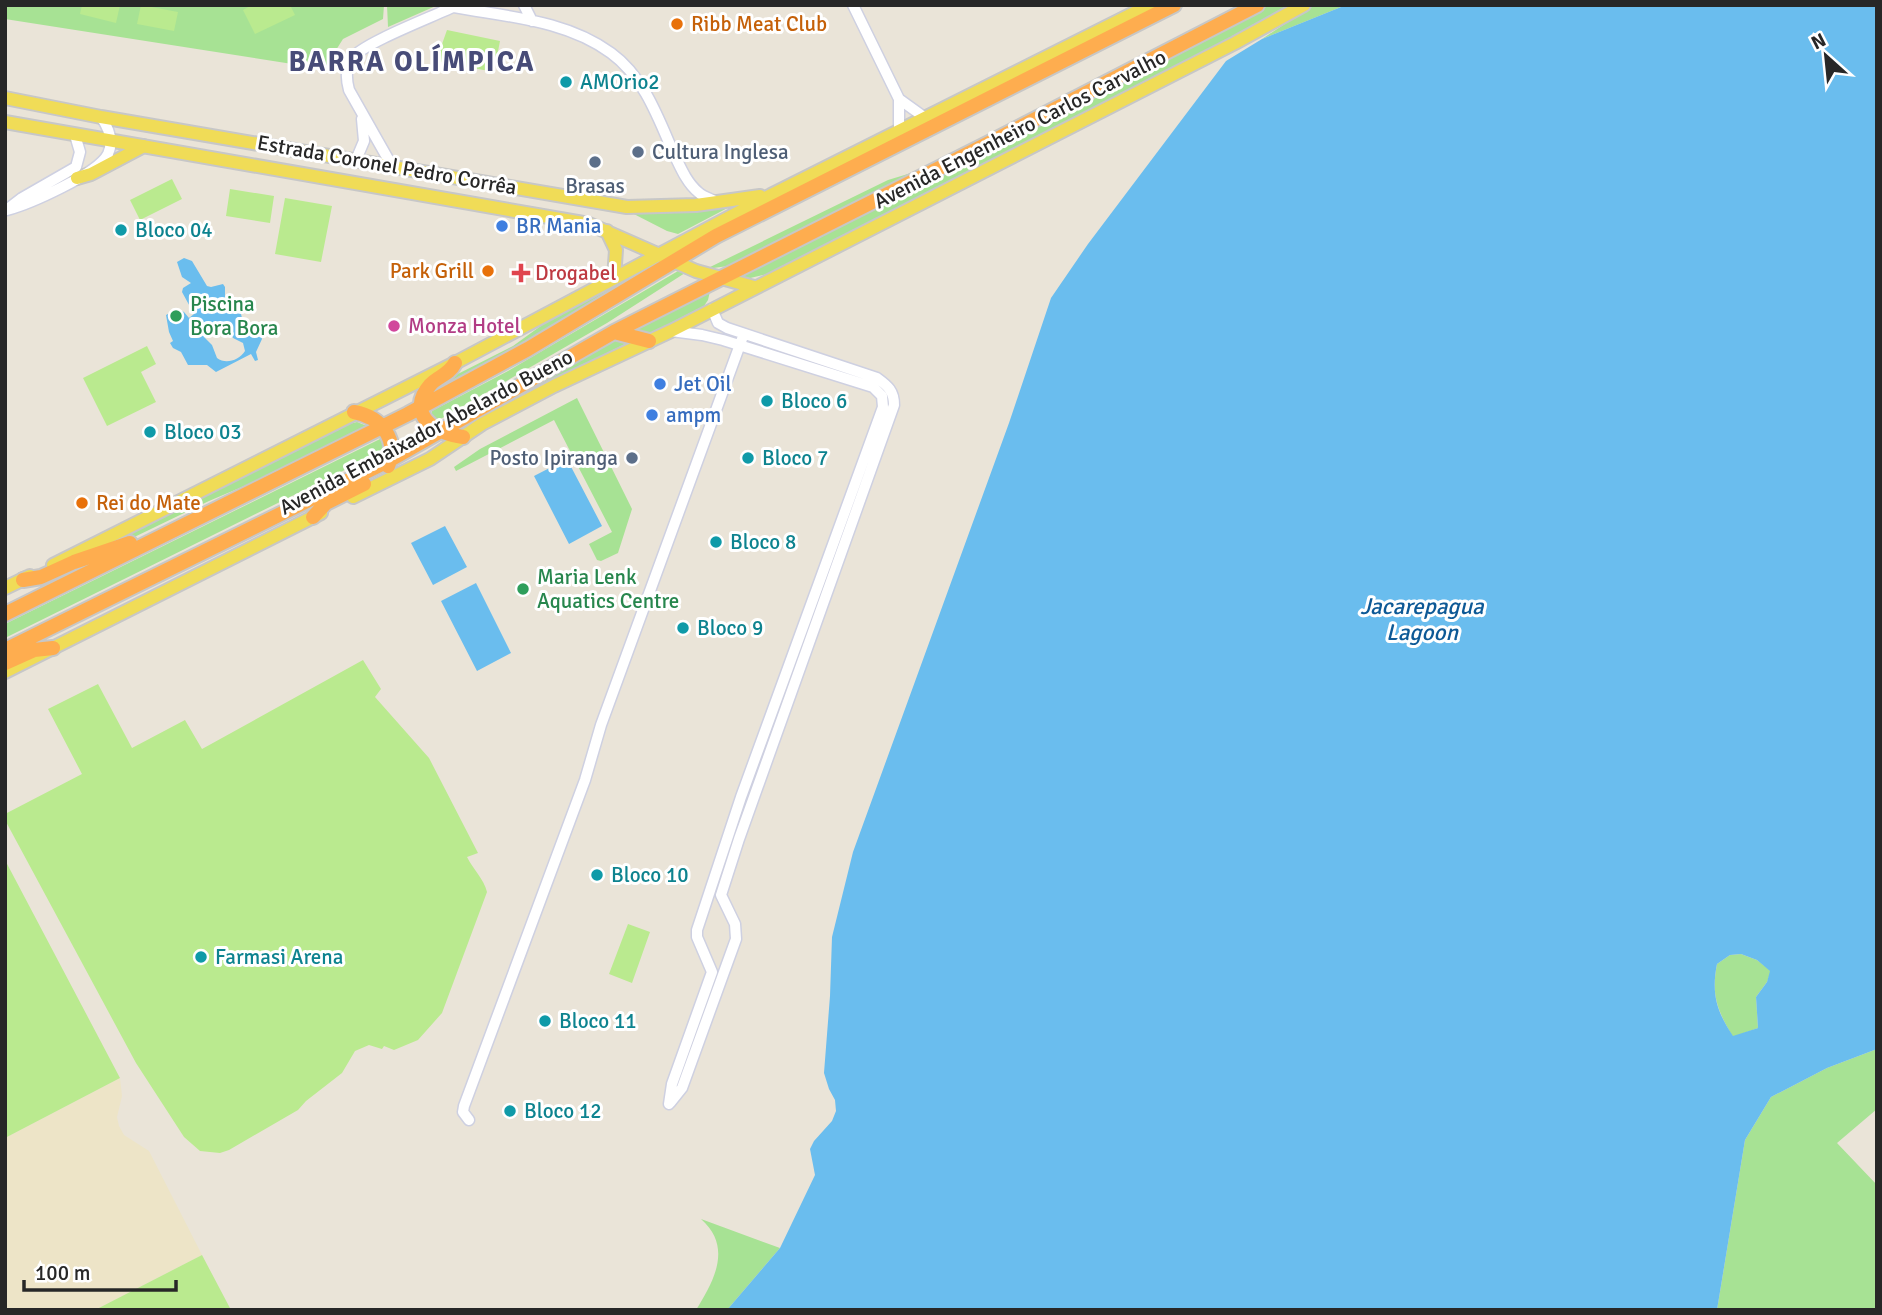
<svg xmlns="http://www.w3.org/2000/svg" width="1882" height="1315" viewBox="0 0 1882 1315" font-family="Signika,sans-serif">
	<rect width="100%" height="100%" fill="#eae4d8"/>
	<path fill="#ede4c7" d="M120 1078 122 1096 117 1117 119 1126 124 1135 149 1151 202 1255 95 1310H5V1138Z"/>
	<path fill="#a7e294" d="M5 5H384L383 19 343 39 324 69 5 19Z
		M387 5H438L388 27Z
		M1268 5H1291L1233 40 772 273 746 279 739 276 995 143 1227 28Z
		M1313 5H1346L1262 39Z
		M921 170 728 266 706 269 888 180Z
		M739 202 678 234 667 231 626 210Z
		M652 265 519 346 435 389 442 382 513 346 549 320 617 279Z
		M678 271 685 273 607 323 437 421 431 418 432 411 508 371Z
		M711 287 708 300 704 306 649 334 632 329Z
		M618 340 629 342 460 428 612 341Z
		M577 398 632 509 618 553 601 561 597 560 589 544 612 532 554 420 456 471 454 467 480 449Z
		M357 422 367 426 298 463 209 501 124 542 88 552 345 425Z
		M380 439 385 448 383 451 5 638V624Z
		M1741 954 1757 960 1771 971 1767 982 1756 997 1758 1028 1733 1037C1717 1010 1711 995 1717 964L1730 955Z
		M1877 1049V1109L1837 1143 1877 1185V1310H1717L1745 1140 1771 1097 1827 1068Z
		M701 1219 780 1248 727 1310H696C714 1281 733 1247 701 1219Z"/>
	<path fill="#baea8f" d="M82 5H120L116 23 80 14Z
		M141 5 178 12 174 31 137 24Z
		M252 5H290L295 15 255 34 243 10Z
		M447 30 500 41 494 72 436 61Z
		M172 179 182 199 140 220 130 200Z
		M230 189 274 196 270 223 226 216Z
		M285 198 332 206 321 262 275 254Z
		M147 346 156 364 141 372 156 402 107 426 83 378Z
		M363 660 381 689 375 697 429 758 478 853 467 857C473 869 484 879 487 892L442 1013 418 1040 394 1050 384 1046 382 1049 369 1045 355 1051 342 1073 306 1101 298 1110 229 1150 220 1153 200 1151 184 1137 136 1063 5 820V814L82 774 48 709 98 684 132 748 185 720 202 749Z
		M5 860 120 1078 5 1138Z
		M628 924 650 932 632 983 609 974Z
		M202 1255 231 1310H95Z"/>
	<path fill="#6abdee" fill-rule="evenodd" d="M1346 5H1877V1049L1827 1068 1771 1097 1745 1140 1717 1310H727L780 1248 815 1175 810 1149 814 1141 832 1121 836 1111 835 1100 829 1089 824 1073 830 996 832 937 853 852 1009 423 1051 298 1088 244 1226 61 1262 39ZM1741 954 1757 960 1770 971 1767 982 1756 997 1758 1028 1733 1036C1717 1012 1711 994 1717 964L1730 955Z
		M184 258 192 261 207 286 211 287 223 284 225 287V298L239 306 243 322 259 329 262 339 256 352 258 360 255 361 251 354 216 372 207 365H188L181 352 173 348 170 343 173 341 169 332 166 315 178 309 184 312 189 318 194 314 182 292 183 288 191 283 182 277 177 262ZM220 326H227L233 338 243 343 245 351C239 360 226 365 217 358L212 345 204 337 205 334 214 332Z
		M567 459 602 526 569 544 534 476Z
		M445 526 467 567 433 585 411 543Z
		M476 583 511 653 477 671 441 601Z"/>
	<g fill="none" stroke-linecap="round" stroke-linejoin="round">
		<defs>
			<path id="minor" d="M524 5 532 21
				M853 5 899 99V130
				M454 7C508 17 566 20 611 53 643 76 658 117 673 152 680 166 686 182 698 192 703 197 711 199 717 202
				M899 99 924 117
				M356 160 364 141 362 119
				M392 166 349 90C346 79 345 68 352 58 365 42 435 16 457 5
				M9 208 22 198 76 167 80 152 75 135
				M7 210C29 204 98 174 108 154 114 141 108 127 101 117
				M670 1103 682 1088 736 939 735 924 721 895 739 839 894 405C894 391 888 386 877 378L727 328 718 323 712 309
				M669 1104 672 1084 712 972 697 937V930L741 797 883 407 882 396 873 387 723 340 702 335 671 331
				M469 1120 463 1112 464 1106 585 780 601 725 742 339"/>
			<path id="major" d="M5 98 101 117 627 207 696 205 760 196
				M5 122 589 224 696 271 754 287
				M77 178 91 174 144 146
				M607 231 616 250 614 278
				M353 497 430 459 482 424 554 386 671 331 1235 43 1304 5
				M53 565 455 363 771 195 1150 5
				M5 588 30 576
				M5 672 321 513"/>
			<path id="highway" d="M614 332 649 341
				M455 363C449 375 438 376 430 385 405 414 435 434 463 437
				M354 412C381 417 399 439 388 466
				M313 517 326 503 364 484
				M23 580 41 577 74 562 130 543
				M5 614 408 414 528 349 716 236 1174 5
				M5 650 390 460 614 332 995 140 1257 5
				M5 663 34 650 53 648"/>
		</defs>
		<use href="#minor" stroke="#ced0e1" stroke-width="13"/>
		<use href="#major" stroke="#c7c7c7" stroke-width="16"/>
		<use href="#highway" stroke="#c7c7c7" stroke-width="18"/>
		<use href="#minor" stroke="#fff" stroke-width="10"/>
		<use href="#major" stroke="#f0dc57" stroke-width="12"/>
		<use href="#highway" stroke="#fead4f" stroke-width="14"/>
	</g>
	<g fill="#e8710a" stroke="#fff" stroke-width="2.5">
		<circle cx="677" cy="24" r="7"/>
		<circle cx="488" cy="271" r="7"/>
		<circle cx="82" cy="503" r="7"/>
	</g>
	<g fill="#0f9aa8" stroke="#fff" stroke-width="2.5">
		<circle cx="566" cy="82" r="7"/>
		<circle cx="121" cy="230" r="7"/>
		<circle cx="767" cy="401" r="7"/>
		<circle cx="150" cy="432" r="7"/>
		<circle cx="748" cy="458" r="7"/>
		<circle cx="716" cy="542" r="7"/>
		<circle cx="683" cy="628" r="7"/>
		<circle cx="597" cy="875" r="7"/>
		<circle cx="201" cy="957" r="7"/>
		<circle cx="545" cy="1021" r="7"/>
		<circle cx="510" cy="1111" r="7"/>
	</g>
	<g fill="#5c6f8a" stroke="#fff" stroke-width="2.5">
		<circle cx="638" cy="152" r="7"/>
		<circle cx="595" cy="162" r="7"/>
		<circle cx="632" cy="458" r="7"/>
	</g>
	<g fill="#3f7fe0" stroke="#fff" stroke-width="2.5">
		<circle cx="502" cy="226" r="7"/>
		<circle cx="660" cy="384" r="7"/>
		<circle cx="652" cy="415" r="7"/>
	</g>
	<path fill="#e0444e" stroke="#fff" stroke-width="2.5" d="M517.5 262.5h7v7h7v7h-7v7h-7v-7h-7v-7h7z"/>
	<g fill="#2e9e5b" stroke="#fff" stroke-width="2.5">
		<circle cx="176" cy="316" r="7"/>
		<circle cx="523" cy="589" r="7"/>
	</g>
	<circle fill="#d1479c" stroke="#fff" stroke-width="2.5" cx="394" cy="326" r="7"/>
	<g text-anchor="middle" stroke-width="6" stroke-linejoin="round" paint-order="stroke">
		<g font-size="21" fill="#c56008" stroke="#fff" text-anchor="start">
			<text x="691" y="31">Ribb Meat Club</text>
			<text x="474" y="278" text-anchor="end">Park Grill</text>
			<text x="96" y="510">Rei do Mate</text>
		</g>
		<g font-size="21" fill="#0d838f" stroke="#fff" text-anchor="start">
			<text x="580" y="89">AMOrio2</text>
			<text x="135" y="237">Bloco 04</text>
			<text x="781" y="408">Bloco 6</text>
			<text x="164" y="439">Bloco 03</text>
			<text x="762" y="465">Bloco 7</text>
			<text x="730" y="549">Bloco 8</text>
			<text x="697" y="635">Bloco 9</text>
			<text x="611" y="882">Bloco 10</text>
			<text x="215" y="964">Farmasi Arena</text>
			<text x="559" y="1028">Bloco 11</text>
			<text x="524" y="1118">Bloco 12</text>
		</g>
		<g font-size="21" fill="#272727" stroke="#fff">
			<text transform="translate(1020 129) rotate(-27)" y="7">Avenida Engenheiro Carlos Carvalho</text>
			<text transform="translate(387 165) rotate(10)" y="7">Estrada Coronel Pedro Corrêa</text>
			<text transform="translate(426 432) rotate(-28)" y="7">Avenida Embaixador Abelardo Bueno</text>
		</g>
		<g font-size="21" fill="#4e5e75" stroke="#fff" text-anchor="start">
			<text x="652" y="159">Cultura Inglesa</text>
			<text x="595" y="193" text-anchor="middle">Brasas</text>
			<text x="618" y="465" text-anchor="end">Posto Ipiranga</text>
		</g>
		<g font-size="21" fill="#366cbe" stroke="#fff" text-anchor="start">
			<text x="516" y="233">BR Mania</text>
			<text x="674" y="391">Jet Oil</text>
			<text x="666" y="422">ampm</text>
		</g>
		<g font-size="21" fill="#be3a42" stroke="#fff" text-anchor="start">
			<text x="535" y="280">Drogabel</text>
		</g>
		<g font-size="21" fill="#27864d" stroke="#fff" text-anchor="start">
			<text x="190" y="311">Piscina<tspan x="190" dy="24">Bora Bora</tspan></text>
			<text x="537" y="584">Maria Lenk<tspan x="537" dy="24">Aquatics Centre</tspan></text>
		</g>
		<g font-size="21" fill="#b23c85" stroke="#fff" text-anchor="start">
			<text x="408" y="333">Monza Hotel</text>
		</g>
		<g font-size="23" font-style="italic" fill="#0d5996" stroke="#fff">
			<text x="1422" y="614">Jacarepagua<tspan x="1422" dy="26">Lagoon</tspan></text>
		</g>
		<g font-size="28" font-weight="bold" letter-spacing="2" fill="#484c78" stroke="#fff">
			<text x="412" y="71">BARRA OLÍMPICA</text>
		</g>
	</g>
	<rect width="1882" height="1315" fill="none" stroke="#272727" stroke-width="14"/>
	<g transform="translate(1826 56) rotate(333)" stroke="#ffffff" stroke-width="5" paint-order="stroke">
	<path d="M0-5L12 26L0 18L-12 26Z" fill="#272727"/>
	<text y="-10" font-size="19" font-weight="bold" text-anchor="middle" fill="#272727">N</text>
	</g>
	<path d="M24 1280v10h152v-10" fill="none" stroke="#272727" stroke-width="3.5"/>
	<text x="35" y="1280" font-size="21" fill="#272727" stroke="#ffffff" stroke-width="5" paint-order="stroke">100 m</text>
</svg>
